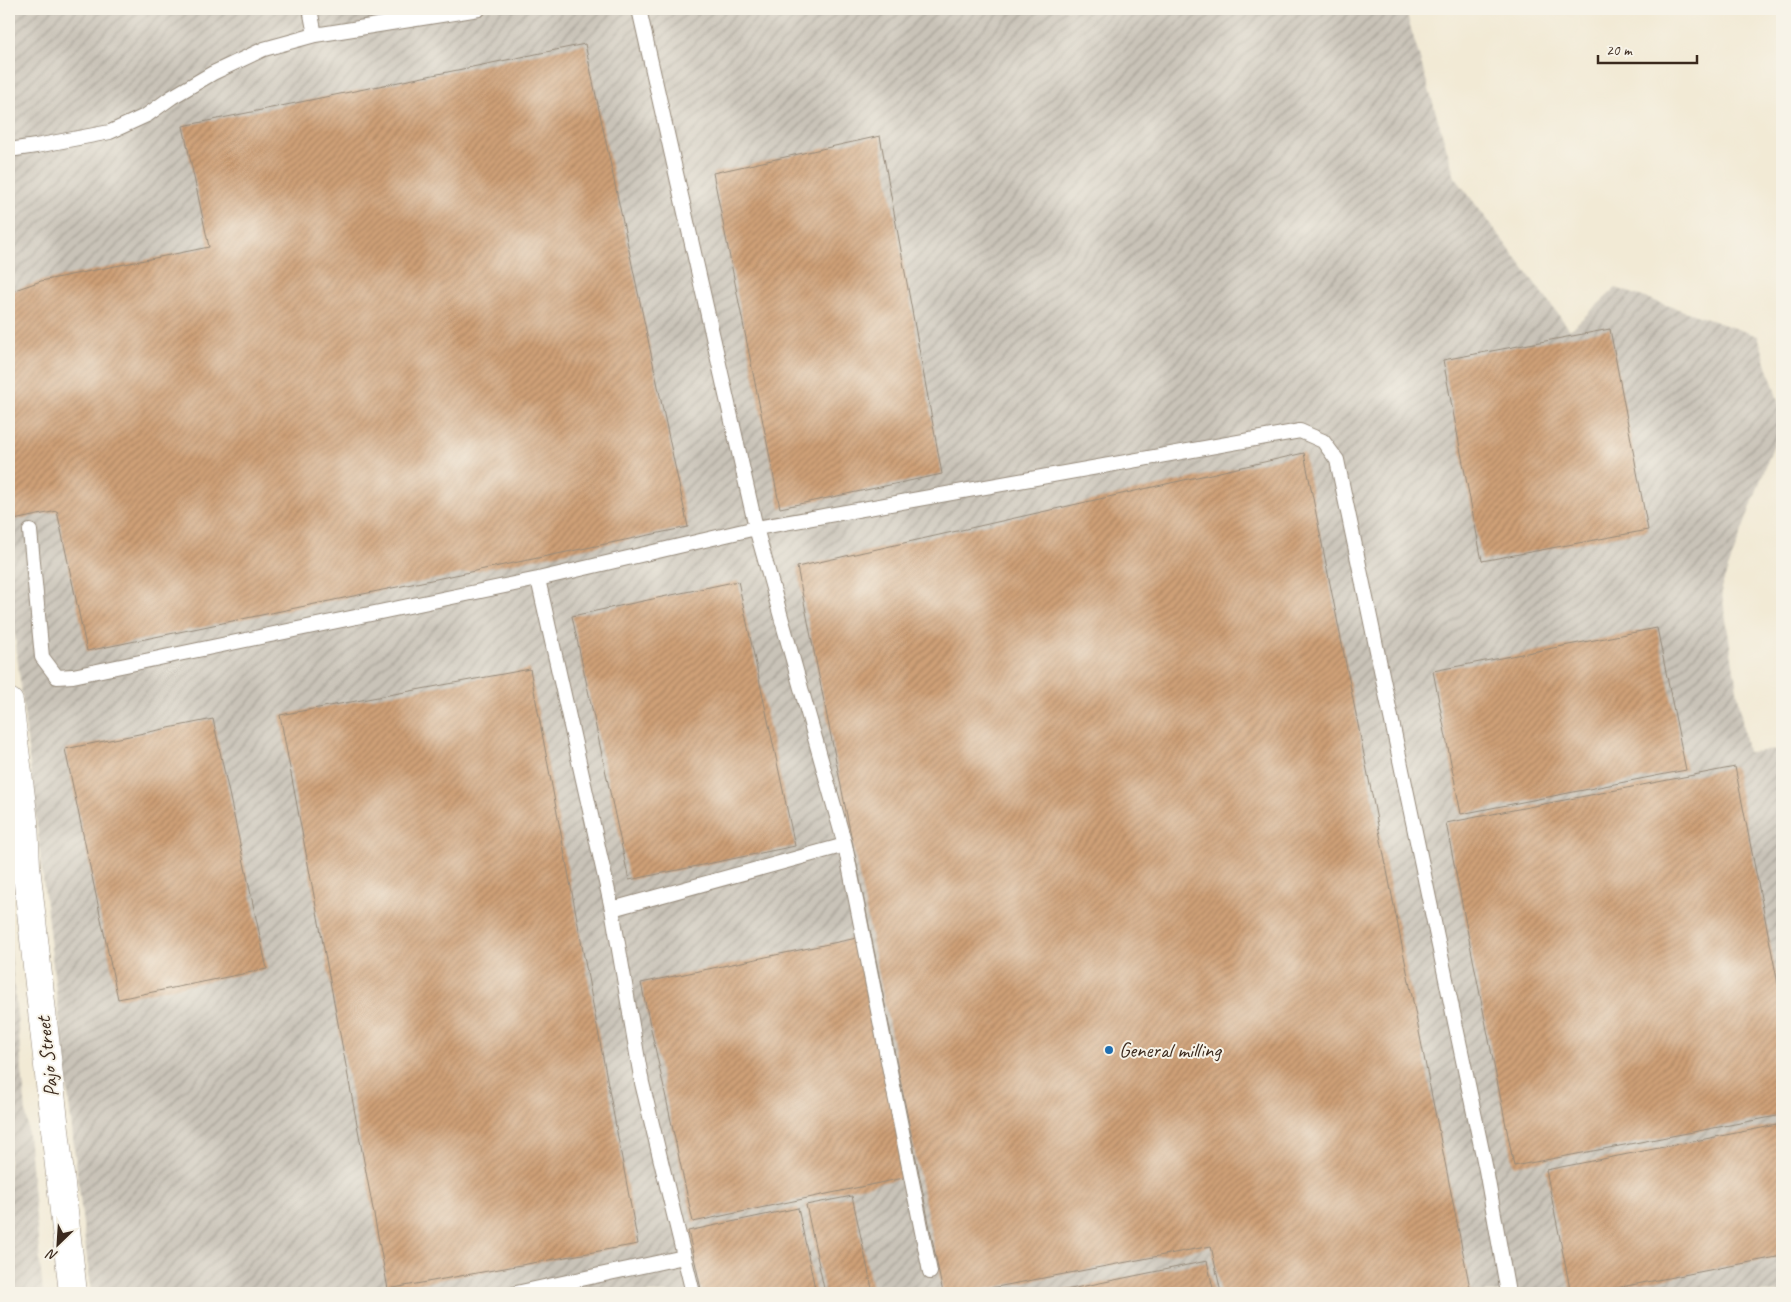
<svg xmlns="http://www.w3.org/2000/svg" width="1791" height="1302" viewBox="0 0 1791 1302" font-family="Caveat,sans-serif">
	<defs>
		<pattern id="industrial-furrows" width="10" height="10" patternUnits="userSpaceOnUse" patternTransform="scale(1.25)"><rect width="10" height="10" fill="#c9c3b8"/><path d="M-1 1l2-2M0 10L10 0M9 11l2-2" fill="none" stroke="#a49f95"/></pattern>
		<pattern id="building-hatch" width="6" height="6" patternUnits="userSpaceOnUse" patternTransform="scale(1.25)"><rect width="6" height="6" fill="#cfa077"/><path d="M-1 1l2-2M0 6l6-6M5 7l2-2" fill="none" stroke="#a98361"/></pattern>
	</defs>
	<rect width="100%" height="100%" fill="#f7f3e8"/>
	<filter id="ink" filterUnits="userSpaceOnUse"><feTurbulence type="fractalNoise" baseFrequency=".02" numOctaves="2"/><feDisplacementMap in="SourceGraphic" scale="10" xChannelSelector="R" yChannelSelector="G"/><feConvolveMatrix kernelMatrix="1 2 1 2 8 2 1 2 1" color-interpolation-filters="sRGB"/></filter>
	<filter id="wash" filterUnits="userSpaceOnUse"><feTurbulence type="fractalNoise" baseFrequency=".0096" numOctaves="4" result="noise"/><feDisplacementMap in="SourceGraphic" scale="20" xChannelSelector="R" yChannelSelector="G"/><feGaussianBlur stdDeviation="1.12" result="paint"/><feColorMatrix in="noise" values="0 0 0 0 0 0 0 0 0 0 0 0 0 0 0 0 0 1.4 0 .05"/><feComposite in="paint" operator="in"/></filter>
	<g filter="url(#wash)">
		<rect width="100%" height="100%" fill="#f2ead5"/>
		<path fill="url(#industrial-furrows)" d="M9 9H1396L1406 12 1455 177 1570 330 1616 288 1758 336 1782 414V422L1721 588 1747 752 1782 750V1293H91L9 585Z
			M9 931 43 1293H9Z"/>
		<g id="blocks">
			<path fill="url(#building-hatch)" d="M585 44 688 527 87 651 57 511 9 521V292L41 281 209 247 183 126Z
				M880 136 942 474 780 508 713 173Z
				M1610 329 1648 530 1482 561 1443 360Z
				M1304 453 1471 1293H1221L1211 1246 965 1293H943L797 567Z
				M738 581 795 846 629 880 572 616Z
				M1657 628 1686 770 1461 814 1433 671Z
				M530 669 638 1244 388 1289 280 715Z
				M213 719 267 969 118 999 65 749Z
				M1735 767 1782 1004V1115L1514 1166 1446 823Z
				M857 938 908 1177 693 1222 641 983Z
				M1782 1124V1256L1590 1293H1571L1546 1170Z
				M852 1196 873 1293H825L806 1205Z
				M798 1208 816 1293H702L688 1231Z
				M1207 1261 1214 1293H1056V1292Z"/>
		</g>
	</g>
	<g filter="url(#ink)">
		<use href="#blocks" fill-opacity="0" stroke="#968a7a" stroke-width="1"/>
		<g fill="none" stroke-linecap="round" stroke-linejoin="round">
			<defs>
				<path id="service" d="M310 9 315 35
					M639 9 756 528 845 845 930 1272
					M9 150 36 146 110 132 147 115 172 97 213 73 264 49 315 35 479 9
					M30 531 42 657 57 677 73 676 538 579 756 528 1300 431 1323 441 1337 460 1486 1170 1508 1293
					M538 579 612 909 642 1083 693 1293
					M9 878 26 866
					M612 909 845 845
					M516 1293 684 1257"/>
				<path id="minor" d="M9 702 24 821 26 866 73 1293"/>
			</defs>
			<use href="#service" stroke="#968a7a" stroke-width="16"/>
			<use href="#minor" stroke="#968a7a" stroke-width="29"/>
			<use href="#service" stroke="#fff" stroke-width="14"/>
			<use href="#minor" stroke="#fff" stroke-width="28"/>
		</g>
	</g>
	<circle fill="#1f6fb2" stroke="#f7f3e8" stroke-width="2" cx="1109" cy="1050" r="5"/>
	<g text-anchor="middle" stroke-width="4" stroke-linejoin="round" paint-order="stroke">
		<g font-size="21" fill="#3b2a1e" stroke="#f7f3e8" text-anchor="start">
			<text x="1119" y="1057">General milling</text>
		</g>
		<g font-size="21" fill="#3b2a1e" stroke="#f7f3e8">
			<text transform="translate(47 1057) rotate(-96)" y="7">Pajo Street</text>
		</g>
	</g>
	<rect width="1791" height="1302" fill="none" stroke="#f7f3e8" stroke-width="30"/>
	<g transform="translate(58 1244) rotate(205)" stroke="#f7f3e8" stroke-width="4" paint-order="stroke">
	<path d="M0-4L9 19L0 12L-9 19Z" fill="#3b2a1e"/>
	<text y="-8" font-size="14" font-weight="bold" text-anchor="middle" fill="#3b2a1e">N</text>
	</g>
	<path d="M1598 55v8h99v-8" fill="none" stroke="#3b2a1e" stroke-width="2.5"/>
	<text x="1606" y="55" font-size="15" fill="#3b2a1e" stroke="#f7f3e8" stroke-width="4" paint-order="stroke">20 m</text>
</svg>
